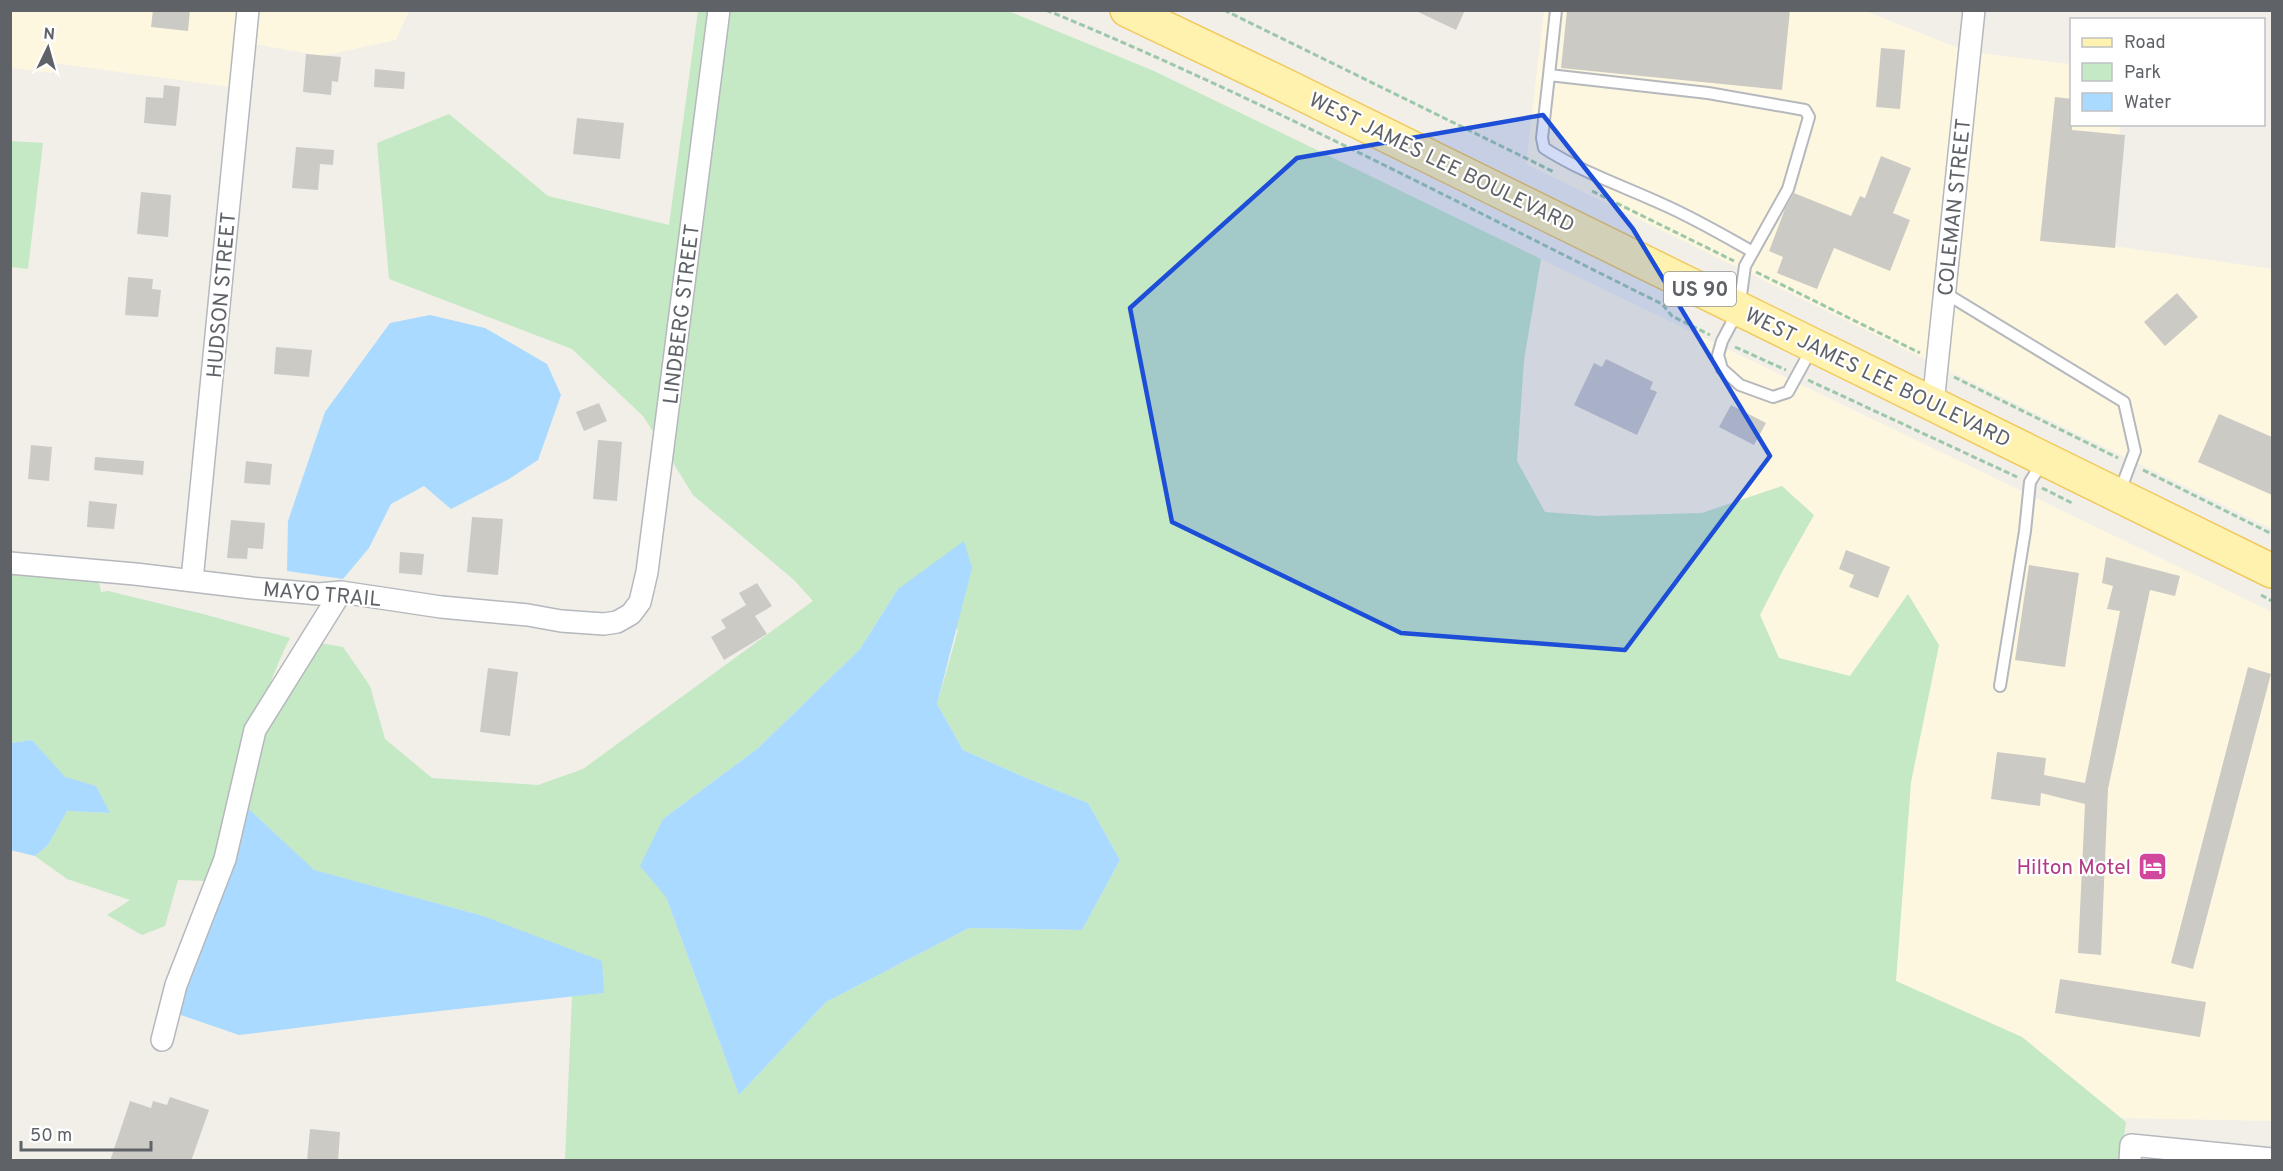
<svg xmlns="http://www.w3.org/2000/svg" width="2283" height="1171" viewBox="0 0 2283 1171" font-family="Overpass,sans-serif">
	<rect width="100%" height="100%" fill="#f1efe8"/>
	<path fill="#fef7e0" d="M11 11H239L231 87 53 63 52 73 11 68Z
		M257 11H409L396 40 322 56 254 44Z
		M1544 11H1865L1961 49 1929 361 1526 164Z
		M1978 53 2071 64 2072 124 2120 125 2114 246 2272 269V529L1945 369Z
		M1541 259 2272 612V1121L2121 1118 2022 1037 1895 981 1911 782 1939 645 1868 649 1850 676 1779 658 1760 615 1782 572V486L1702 513 1597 516 1545 513 1517 461 1524 360Z"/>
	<path fill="#c5e8c5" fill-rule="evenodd" d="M698 11H710L657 438 643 416 572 349 389 279 377 143 449 114 548 196 669 225Z
		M727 11H1008L1154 71 1541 259 1524 360 1517 461 1545 512 1597 516 1702 513 1782 486 1814 515 1782 572 1760 615 1779 658 1850 676 1908 594 1939 645 1911 782 1896 981 2022 1037 2126 1122 2121 1160H565L572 996 604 993 480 915 313 870 249 809 241 830 263 734 320 643 343 647 370 686 385 739 432 778 538 785 583 769 813 601 794 580 693 495 672 461ZM898 589 958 630 937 704 963 750 1024 777 1088 803 1120 860 1082 930 969 928 826 1002 739 1095 666 897 663 819 757 749 860 649Z
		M10 141 43 143 28 269 11 267Z
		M10 573 99 581 101 592 108 591 203 614 290 638C251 715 239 802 207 881L178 880 165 926 142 935 107 915 130 900 67 879 35 856 48 845 67 811 109 813 96 786 65 778 32 740 11 743Z"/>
	<path fill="#aadaff" d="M430 315 485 328 547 364 561 395 538 460 509 479 451 509 424 486 391 504 369 548 343 579 287 571 288 521 325 412 390 323Z
		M964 541 972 568 937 704 963 750 1024 777 1088 803 1120 860 1082 930 969 928 826 1002 739 1095 666 897 640 866 663 819 757 749 860 649 898 589Z
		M32 740 65 777 96 786 110 813 67 811 48 845 35 856 10 850 11 743Z
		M249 809 314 870 480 915 602 961 604 993 367 1019 239 1035 178 1014 184 989Z"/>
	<path fill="#cccac5" d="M153 10H190L188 31 151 27Z
		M1414 10H1465L1456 30Z
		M1567 10H1790L1782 90 1561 68Z
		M1881 48 1905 50 1900 109 1876 107Z
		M306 54 341 57 338 82 332 81 331 95 303 92Z
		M375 69 405 72 404 89 374 87Z
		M164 85 180 87 176 126 144 123 146 97 163 98Z
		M2055 97 2072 99V130L2125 135 2115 248 2040 241Z
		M577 118 624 123 620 159 573 154Z
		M296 147 334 150 333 165 320 164 318 190 292 188Z
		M1881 156 1911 168 1893 213 1910 220 1890 271 1834 248 1817 289 1777 273 1783 257 1769 251 1785 209 1794 193 1851 216 1860 196 1865 198Z
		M141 192 171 195 168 237 137 234Z
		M128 277 153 279 152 289 161 290 158 317 125 315Z
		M2177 293 2198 317 2165 346 2144 322Z
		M276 347 312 350 309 377 274 374Z
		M1606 359 1653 382 1650 389 1657 392 1637 435 1574 405 1594 363 1602 367Z
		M599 403 607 421 584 431 576 412Z
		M1731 405 1766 423 1754 445 1719 427Z
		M2219 414 2272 437V495L2198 462Z
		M598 440 622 442 617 501 593 499Z
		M31 445 52 447 49 481 28 479Z
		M95 457 144 461 143 475 94 470Z
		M246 461 272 464 270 485 244 483Z
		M89 501 117 504 114 529 87 527Z
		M472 517 503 519 498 575 467 572Z
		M231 520 265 523 263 549 248 548 247 559 227 558Z
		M1846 550 1890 567 1878 598 1849 587 1854 575 1839 569Z
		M400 552 424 554 422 575 399 573Z
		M2106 557 2180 576 2175 596 2150 590 2108 789 2101 955 2078 953 2085 804 2041 793 2040 806 1991 799 1997 752 2046 758 2044 775 2085 783 2120 611 2107 609 2113 586 2102 583Z
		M2029 565 2079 573 2065 667 2015 660Z
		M757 583 772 606 755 616 767 634 724 660 711 637 726 628 721 620 746 605 739 593Z
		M2248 667 2271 674 2193 969 2171 963Z
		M488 668 518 672 510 736 480 732Z
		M2060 979 2206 1002 2200 1037 2055 1013Z
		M170 1097 209 1110 191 1161H110L130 1101 151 1108 153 1101 167 1105Z
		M310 1129 340 1132 338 1161H307Z"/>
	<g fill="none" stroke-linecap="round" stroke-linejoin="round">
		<defs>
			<path id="lane" d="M1556 10 1549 75 1708 93 1805 110 1809 117 1788 189 1745 266 1739 309 1722 341 1718 355 1722 369 1740 385 1773 397 1788 392 1812 348
				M1549 75 1542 138 1544 148C1581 172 1623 186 1662 204 1694 218 1723 235 1753 252
				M1945 293 2124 402 2135 451 2120 491
				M2000 686 2025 531 2030 482 2043 461"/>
			<path id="street" d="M1933 404 1974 10
				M10 563 135 574 252 588 319 594 341 592 441 607 528 615 561 621 604 624 617 622 631 614 640 602 647 572 719 10
				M192 580 248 10
				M162 1040 176 985 225 859 255 730 341 592
				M2130 1160 2131 1145 2272 1159"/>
			<path id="primary" d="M1127 10 1284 85 2272 571"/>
		</defs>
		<use href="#lane" stroke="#b5b8bc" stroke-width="14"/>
		<use href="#street" stroke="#b5b8bc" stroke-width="24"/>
		<use href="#primary" stroke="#f2c960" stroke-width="36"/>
		<path stroke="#9cc7a9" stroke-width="3" stroke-dasharray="6 3" stroke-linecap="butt" d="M1046 10C1256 96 1458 203 1662 304L1672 316 1710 335
			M1224 10 1554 172
			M1592 191 1734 261
			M1756 272 1920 353
			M1735 347 1786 370
			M1954 377 2118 458
			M1808 380 2017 477
			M2143 470 2272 534
			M2042 488 2074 504
			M2261 595 2272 601"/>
		<use href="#lane" stroke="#fff" stroke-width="10"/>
		<use href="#street" stroke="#fff" stroke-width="21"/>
		<use href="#primary" stroke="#fff2af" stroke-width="33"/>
	</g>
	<path fill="#1d4ed8" fill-opacity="0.2" stroke="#1d4ed8" stroke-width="4.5" stroke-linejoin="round" d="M1543 115 1633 229 1770 456 1625 650 1401 633 1172 522 1130 308 1297 158Z"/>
	<defs>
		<symbol id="hotel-square" viewBox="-11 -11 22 22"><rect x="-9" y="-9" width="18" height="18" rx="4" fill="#d1479c" stroke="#fff"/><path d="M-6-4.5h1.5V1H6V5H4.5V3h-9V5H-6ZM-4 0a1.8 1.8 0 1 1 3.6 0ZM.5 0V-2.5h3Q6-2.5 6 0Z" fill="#fff"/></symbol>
	</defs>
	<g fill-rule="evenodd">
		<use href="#hotel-square" x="2136" y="850" width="33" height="33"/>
	</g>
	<g text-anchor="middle" stroke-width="4.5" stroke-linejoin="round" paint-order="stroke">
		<rect fill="#fff" stroke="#8f9295" stroke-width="1.5" x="1664" y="272" width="72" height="34" rx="4.5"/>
		<g font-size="20" font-weight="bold" fill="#5f6368">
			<text x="1700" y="296">US 90</text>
		</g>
		<g font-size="21" fill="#5f6368" stroke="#fff">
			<text transform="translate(1442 162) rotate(26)" y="7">WEST JAMES LEE BOULEVARD</text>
			<text transform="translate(1954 207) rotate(-84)" y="7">COLEMAN STREET</text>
			<text transform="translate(221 295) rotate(-85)" y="7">HUDSON STREET</text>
			<text transform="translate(681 314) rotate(-83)" y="7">LINDBERG STREET</text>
			<text transform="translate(1878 377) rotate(26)" y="7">WEST JAMES LEE BOULEVARD</text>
			<text transform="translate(322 594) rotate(5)" y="7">MAYO TRAIL</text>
		</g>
		<g font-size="21" fill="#b23c85" stroke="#fff" text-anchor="end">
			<text x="2131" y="874">Hilton Motel</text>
		</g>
	</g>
	<rect width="2283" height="1171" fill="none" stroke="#5f6368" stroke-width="24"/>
	<rect x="2070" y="18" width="195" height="108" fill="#ffffff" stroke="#bfc1c3" stroke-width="1.5"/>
	<rect x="2082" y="38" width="30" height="9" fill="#fff2af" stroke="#bfc1c3" stroke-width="1.5"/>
	<text x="2124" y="48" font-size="18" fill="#5f6368">Road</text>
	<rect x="2082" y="63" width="30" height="18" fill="#c5e8c5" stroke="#bfc1c3" stroke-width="1.5"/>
	<text x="2124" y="78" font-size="18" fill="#5f6368">Park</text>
	<rect x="2082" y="93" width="30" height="18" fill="#aadaff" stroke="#bfc1c3" stroke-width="1.5"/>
	<text x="2124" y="108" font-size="18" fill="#5f6368">Water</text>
	<g transform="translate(48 48) rotate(5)" stroke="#ffffff" stroke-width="4.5" paint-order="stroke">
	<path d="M0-4.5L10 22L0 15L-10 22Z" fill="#5f6368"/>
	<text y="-9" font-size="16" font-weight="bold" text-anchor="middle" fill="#5f6368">N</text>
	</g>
	<path d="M21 1141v9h130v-9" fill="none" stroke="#5f6368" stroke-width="3"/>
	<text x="30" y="1141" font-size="18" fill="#5f6368" stroke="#ffffff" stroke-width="4.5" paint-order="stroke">50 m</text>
</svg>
